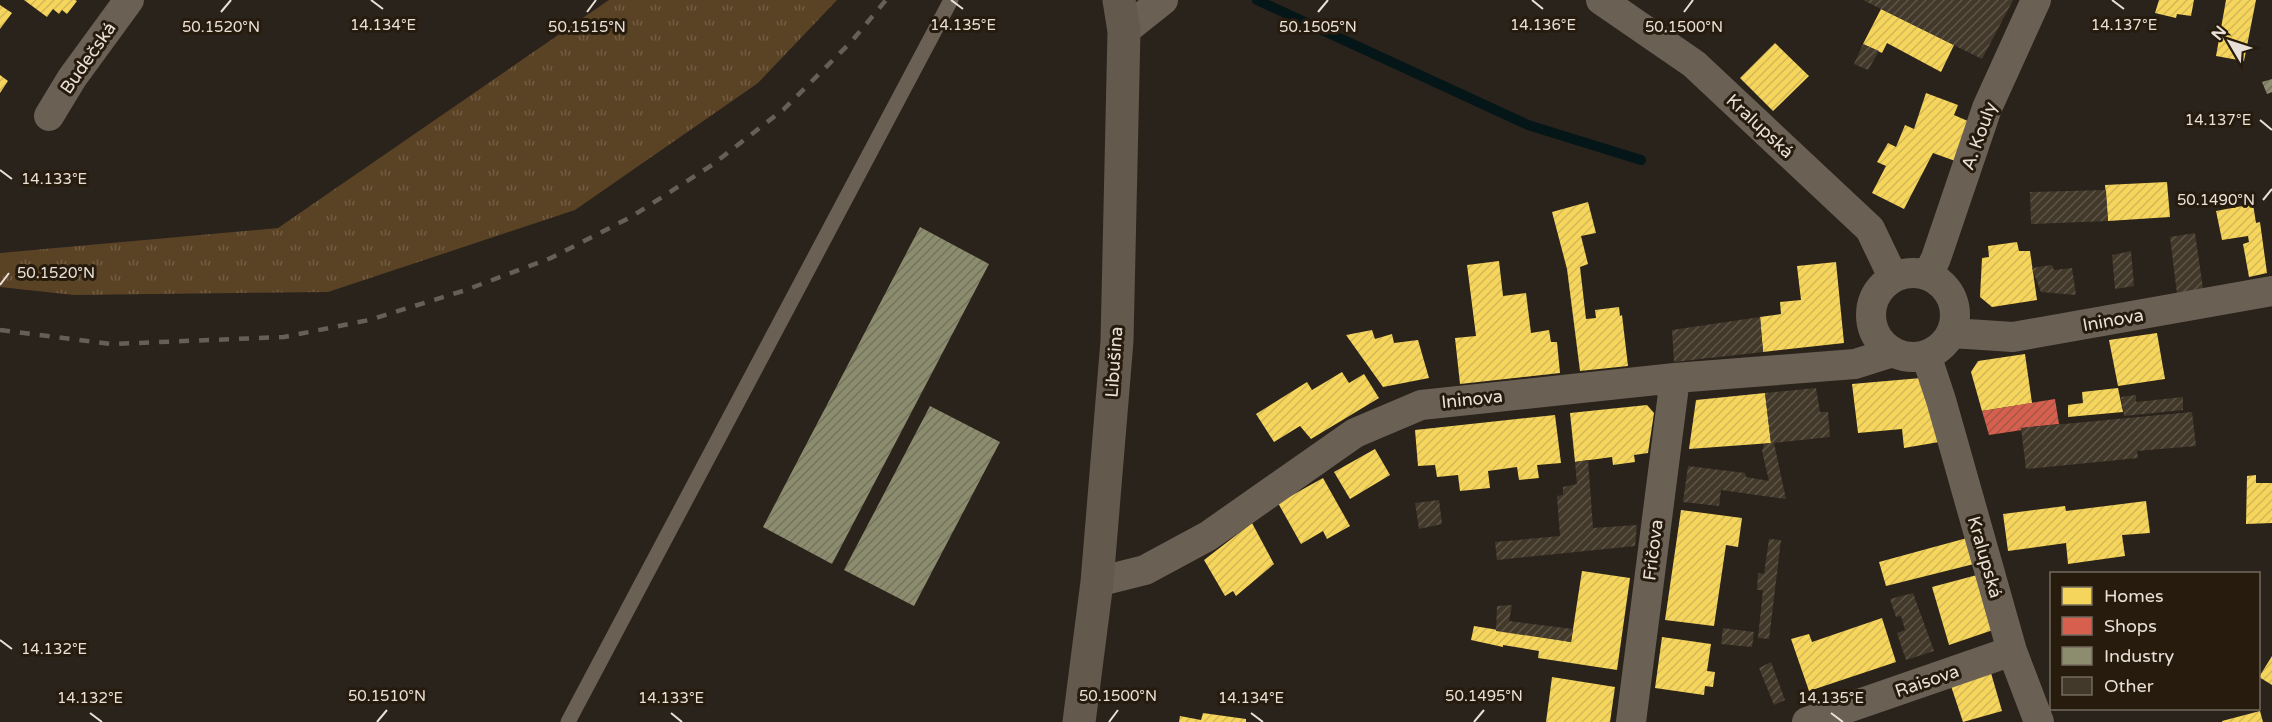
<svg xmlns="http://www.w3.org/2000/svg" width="2272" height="722" viewBox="0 0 2272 722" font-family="'Varela Round',sans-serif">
	<defs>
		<pattern id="grass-tufts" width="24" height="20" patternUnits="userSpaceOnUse" patternTransform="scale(1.5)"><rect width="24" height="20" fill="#5a4225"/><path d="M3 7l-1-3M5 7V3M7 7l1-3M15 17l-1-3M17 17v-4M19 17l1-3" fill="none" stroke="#725d44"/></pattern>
		<pattern id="homes-hatch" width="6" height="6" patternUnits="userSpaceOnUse" patternTransform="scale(1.5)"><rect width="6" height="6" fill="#f6d55c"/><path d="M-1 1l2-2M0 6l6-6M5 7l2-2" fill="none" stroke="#d3b857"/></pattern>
		<pattern id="shops-hatch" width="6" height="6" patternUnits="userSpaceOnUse" patternTransform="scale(1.5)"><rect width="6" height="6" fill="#d6604d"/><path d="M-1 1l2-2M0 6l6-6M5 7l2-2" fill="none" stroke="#a45649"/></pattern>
		<pattern id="industry-hatch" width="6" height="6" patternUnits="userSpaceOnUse" patternTransform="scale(1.5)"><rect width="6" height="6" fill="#8c8c6e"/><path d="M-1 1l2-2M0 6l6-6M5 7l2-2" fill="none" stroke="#74735e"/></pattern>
		<pattern id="building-hatch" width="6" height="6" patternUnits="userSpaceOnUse" patternTransform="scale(1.5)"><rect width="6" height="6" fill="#43392b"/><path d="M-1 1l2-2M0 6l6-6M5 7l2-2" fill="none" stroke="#5e5549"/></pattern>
	</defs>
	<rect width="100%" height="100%" fill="#2a231c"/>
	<path fill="url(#grass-tufts)" d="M609 0H837L758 83 575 210 328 292 74 295 0 287V253L278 228Z"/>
	<path fill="url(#homes-hatch)" d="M24 0H75L77 1 67 14 62 10 59 14 53 9 47 17Z
		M2159 0H2194L2191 16 2177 14 2176 18 2155 13Z
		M2226 0H2256L2244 61 2216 56Z
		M0 5 12 13 0 29Z
		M1881 9 1954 45 1941 72 1887 43 1882 53 1863 44Z
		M1775 43 1809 76 1773 111 1740 78Z
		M0 75 8 81 0 93Z
		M1926 93 1958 105 1954 115 1970 122 1958 162 1933 153 1904 209 1872 193 1886 166 1877 162 1888 143 1896 147 1905 125 1914 129Z
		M2167 182 2170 217 2108 221 2105 185Z
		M1588 202 1596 233 1581 236 1588 264 1580 267 1586 319 1596 318 1595 310 1619 307 1620 316 1622 315 1628 366 1580 371 1567 269 1552 212Z
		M2253 204 2256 223 2260 222 2267 273 2249 277 2243 244 2249 242 2248 236 2222 240 2216 211Z
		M2017 242 2019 251H2030L2037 300 1992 307 1980 297 1982 258 1989 257 1988 246Z
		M1499 261 1503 296 1526 293 1531 333 1549 330 1551 342H1557L1560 373 1460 384 1455 338 1476 336 1467 265Z
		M1836 262 1844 343 1763 352 1760 317 1781 314 1780 302 1801 300 1797 266Z
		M1372 330 1375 339 1392 334 1394 343 1418 340 1429 378 1383 387 1346 335Z
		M2157 333 2165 379 2118 386 2109 340Z
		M2025 354 2032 403 1982 411 1971 372 1978 361Z
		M1342 372 1349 383 1364 374 1379 398 1311 439 1300 426 1274 442 1256 414 1307 382 1312 390Z
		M1921 378 1939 442 1904 448 1902 429 1858 433 1852 384Z
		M2118 388 2123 412 2068 417V405L2083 403 2082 392Z
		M1765 393 1771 443 1689 449 1696 400Z
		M1647 405 1654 413 1648 453 1634 455 1635 462 1613 465 1612 457 1575 462 1570 413Z
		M1555 415 1561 463 1537 465 1539 478 1519 480 1517 467 1488 471 1490 488 1460 491 1458 475 1437 477 1435 465 1418 466 1415 430Z
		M1375 449 1390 475 1350 499 1334 472Z
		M2256 475V483H2272V523L2246 524 2247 476Z
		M1323 478 1350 526 1327 539 1323 531 1301 544 1278 503Z
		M2146 501 2150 533 2122 535 2125 556 2068 564 2066 543 2008 551 2003 514 2065 506 2066 511Z
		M1681 510 1742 518 1738 547 1726 545 1714 626 1665 620Z
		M1252 523 1274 564 1236 596 1233 591 1225 596 1204 560Z
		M1967 538 1974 564 1886 586 1879 562Z
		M1582 571 1630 578 1617 670 1538 658 1539 651 1503 645V647L1471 640 1474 626 1571 642Z
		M1977 575 1993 630 1949 645 1932 587Z
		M1882 618 1896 662 1809 691 1791 639 1809 634 1812 642Z
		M1662 637 1711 644 1707 671 1715 672 1713 687 1705 686 1704 695 1655 688Z
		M2272 656V685L2259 677Z
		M1991 673 2002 711 1963 722 1951 686Z
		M1552 677 1615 687 1610 722H1546Z
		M2260 711 2263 722H2222V721Z
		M1203 713 1246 719V722H1179L1180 716 1201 720Z"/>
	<path fill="url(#shops-hatch)" d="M2055 399 2059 424 2021 428 2022 430 1989 435 1982 411Z"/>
	<path fill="url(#industry-hatch)" d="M2272 79V92L2267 94 2262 82Z
		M920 227 989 264 832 564 763 527Z
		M930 406 1000 442 914 606 844 570Z"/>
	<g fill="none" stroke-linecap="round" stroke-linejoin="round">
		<path stroke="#041617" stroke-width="10" d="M1257 0 1528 125 1641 160"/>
	</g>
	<path fill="url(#building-hatch)" d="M1863 0H2013L1982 59Z
		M1863 44 1879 51 1868 70 1854 64Z
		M2106 190 2108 221 2031 224 2030 192Z
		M2195 233 2203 289 2177 294 2170 237Z
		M2131 251 2134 286 2115 289 2112 255Z
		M2052 265 2054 270 2072 268 2076 295 2041 292 2032 268Z
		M1760 317 1763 352 1674 362 1672 330Z
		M1816 388 1820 412H1828L1830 437 1774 443 1786 499 1721 490 1719 506 1683 502 1688 466 1745 473 1746 477 1769 481 1762 451 1764 444 1771 443 1765 393Z
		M2136 395V402L2183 397V410L2124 416 2121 397Z
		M2192 412 2196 446 2137 451 2138 458 2026 469 2021 428Z
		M1588 460 1593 528 1637 525 1635 546 1497 560 1495 542 1560 536 1557 496 1563 495V487L1577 484 1575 462Z
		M1439 500 1442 524 1419 529 1415 503Z
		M1769 539 1781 540 1769 639 1758 638 1763 590H1757L1758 573 1764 574Z
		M1913 593 1934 651 1906 660 1897 633 1905 630 1901 616 1896 617 1890 599Z
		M1512 605 1509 621 1573 629 1571 642 1496 631 1497 606Z
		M1723 628 1754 632 1752 647 1721 644Z
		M1771 662 1785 700 1774 705 1759 668Z"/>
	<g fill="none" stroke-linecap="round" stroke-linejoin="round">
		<path stroke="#6b6054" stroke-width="15" d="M568 722 951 0"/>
		<path stroke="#6b6054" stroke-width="30" d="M1601 0 1694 64 1870 229 1893 277
			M1124 31 1163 0
			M49 116 72 78 129 0
			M1871 315a42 42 0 1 1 84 0a42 42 0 1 1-84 0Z
			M1928 275 1936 258 1987 108 2036 0
			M1952 333 2013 337 2272 291
			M1926 355 1941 400 2012 651 2039 722
			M1097 582 1145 570 1208 536 1355 433 1421 405 1675 378 1855 364 1893 352
			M1631 722 1675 378
			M1807 722 2012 651"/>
		<path stroke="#63594c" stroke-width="33" d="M1079 722 1097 582 1117 341 1124 31 1119 0"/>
		<path stroke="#665f58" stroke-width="4.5" stroke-dasharray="10 10" stroke-linecap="butt" d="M0 330 112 344 284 337 369 320 463 291 551 258 631 217 712 165 784 109 851 42 886 0"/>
	</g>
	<path fill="none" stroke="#e9e1d8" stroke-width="2" d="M371 0 383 9M951 0 963 9M1532 0 1543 9M2112 0 2124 9M221 12 231 0M587 12 596 0M1318 12 1328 0M1684 12 1693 0M2260 120 2272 130M0 170 12 179M2263 200 2272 189M0 285 9 273M0 640 12 649M90 713 102 722M671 713 682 722M1251 713 1263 722M1831 713 1843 722M377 722 387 710M1109 722 1118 710M1474 722 1484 710"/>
	<g text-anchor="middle" stroke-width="6" stroke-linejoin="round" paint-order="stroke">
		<g font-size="18" fill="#e9e1d8" stroke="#261b0d">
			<text transform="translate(88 58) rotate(-55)" y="6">Budečská</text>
			<text transform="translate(1760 126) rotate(43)" y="6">Kralupská</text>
			<text transform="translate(1979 136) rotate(-70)" y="6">A. Kouly</text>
			<text transform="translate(2113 320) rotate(-10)" y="6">Ininova</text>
			<text transform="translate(1114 362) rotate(-86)" y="6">Libušina</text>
			<text transform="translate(1472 399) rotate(-6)" y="6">Ininova</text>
			<text transform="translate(1653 550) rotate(-83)" y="6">Fričova</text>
			<text transform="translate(1985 557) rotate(74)" y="6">Kralupská</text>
			<text transform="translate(1927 681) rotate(-19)" y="6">Raisova</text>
		</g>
	</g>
	<g font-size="15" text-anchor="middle" fill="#e9e1d8" stroke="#261b0d" stroke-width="6" stroke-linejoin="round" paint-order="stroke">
		<text x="963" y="30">14.135°E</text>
		<text x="383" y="30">14.134°E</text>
		<text x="1543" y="30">14.136°E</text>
		<text x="2124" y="30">14.137°E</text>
		<text x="221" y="32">50.1520°N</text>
		<text x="587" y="32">50.1515°N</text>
		<text x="1318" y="32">50.1505°N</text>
		<text x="1684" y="32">50.1500°N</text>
		<text x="2218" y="125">14.137°E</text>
		<text x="54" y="184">14.133°E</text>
		<text x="2216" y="205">50.1490°N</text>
		<text x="56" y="278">50.1520°N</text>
		<text x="54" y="654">14.132°E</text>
		<text x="387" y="701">50.1510°N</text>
		<text x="1118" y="701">50.1500°N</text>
		<text x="1484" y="701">50.1495°N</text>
		<text x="90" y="703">14.132°E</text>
		<text x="671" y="703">14.133°E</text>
		<text x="1251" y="703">14.134°E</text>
		<text x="1831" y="703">14.135°E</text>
	</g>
	<rect x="2050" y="572" width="210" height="138" fill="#261b0d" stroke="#746a5e" stroke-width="1.5"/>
	<rect x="2062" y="587" width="30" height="18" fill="#f6d55c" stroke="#746a5e" stroke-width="1.5"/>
	<text x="2104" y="602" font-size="18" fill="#e9e1d8">Homes</text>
	<rect x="2062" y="617" width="30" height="18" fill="#d6604d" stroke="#746a5e" stroke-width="1.5"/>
	<text x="2104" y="632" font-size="18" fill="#e9e1d8">Shops</text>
	<rect x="2062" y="647" width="30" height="18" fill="#8c8c6e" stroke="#746a5e" stroke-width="1.5"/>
	<text x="2104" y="662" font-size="18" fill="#e9e1d8">Industry</text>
	<rect x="2062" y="677" width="30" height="18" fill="#43392b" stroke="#746a5e" stroke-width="1.5"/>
	<text x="2104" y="692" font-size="18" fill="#e9e1d8">Other</text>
	<g transform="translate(2230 42) rotate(309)" stroke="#261b0d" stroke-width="4.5" paint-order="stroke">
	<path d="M0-4.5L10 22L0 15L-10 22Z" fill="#e9e1d8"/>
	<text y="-9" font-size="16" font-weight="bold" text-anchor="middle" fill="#e9e1d8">N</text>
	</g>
</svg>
